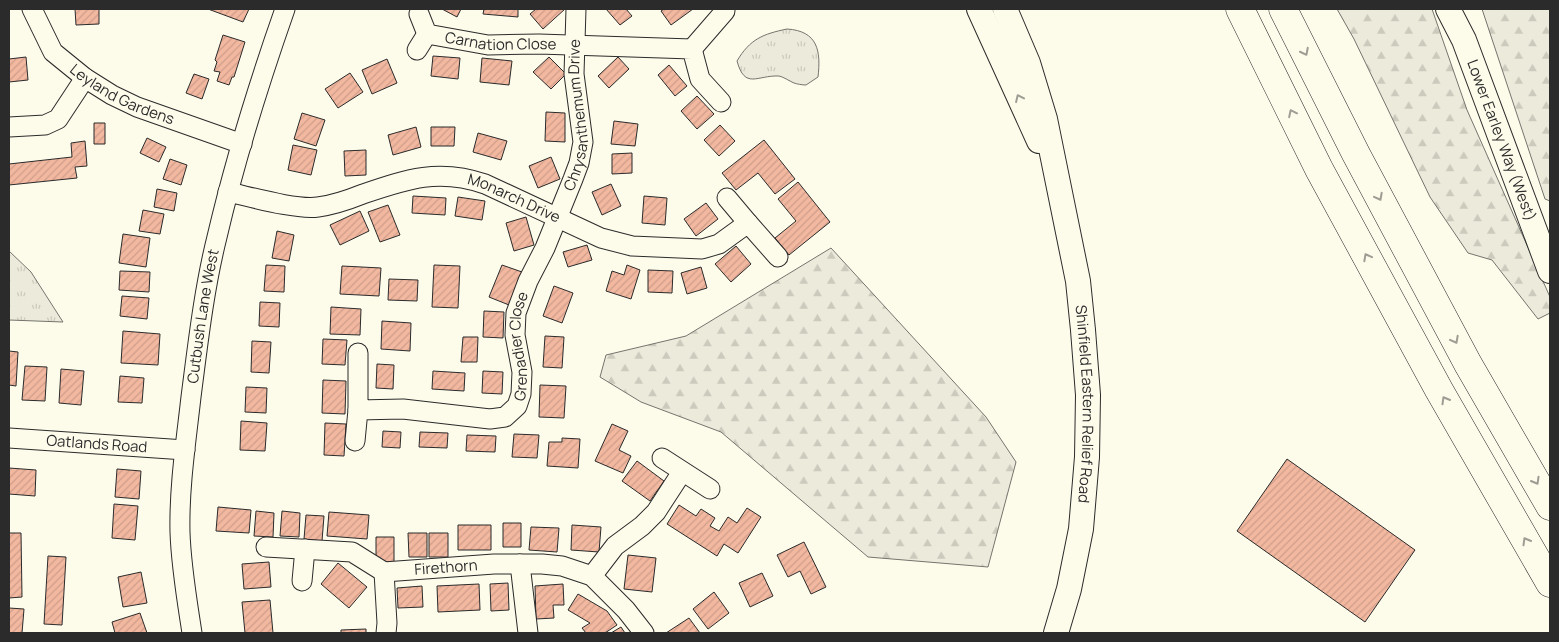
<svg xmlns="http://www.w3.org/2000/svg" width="1559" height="642" viewBox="0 0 1559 642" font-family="Manrope,sans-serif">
	<defs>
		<pattern id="grass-tufts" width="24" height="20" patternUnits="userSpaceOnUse" patternTransform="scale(1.25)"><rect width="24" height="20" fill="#ecebdb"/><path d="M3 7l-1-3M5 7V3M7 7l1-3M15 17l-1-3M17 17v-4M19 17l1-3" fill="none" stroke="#cbcabc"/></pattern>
		<pattern id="forest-firs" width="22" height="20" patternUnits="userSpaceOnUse" patternTransform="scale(1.25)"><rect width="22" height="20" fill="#ecebdb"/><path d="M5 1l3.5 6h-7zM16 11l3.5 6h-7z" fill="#cbcabc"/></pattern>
		<pattern id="building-hatch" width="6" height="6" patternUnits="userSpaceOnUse" patternTransform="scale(1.25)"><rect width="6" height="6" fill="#f2b8a0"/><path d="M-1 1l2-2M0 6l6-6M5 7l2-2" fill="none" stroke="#d09e8a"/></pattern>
	</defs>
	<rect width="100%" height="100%" fill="#fdfbea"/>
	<path fill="url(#grass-tufts)" stroke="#74746e" d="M787 29C818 31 821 51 818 77L806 85C802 85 797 84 794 83 789 81 784 77 779 76 757 75 745 90 737 61 750 39 763 34 787 29Z
		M9 251 31 272 63 322 9 320Z"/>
	<path fill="url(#forest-firs)" stroke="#74746e" d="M1337 9H1432L1467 110 1550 297V313L1538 319 1492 260 1468 253 1430 197 1354 39Z
		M1482 9H1550V201L1545 199Z
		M831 248 986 417 1016 462 988 567 868 557 721 432 641 402 600 377 606 355 686 336Z"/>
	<path fill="url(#building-hatch)" stroke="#2b2b2b" d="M75 9H99V24L76 25Z
		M208 9H249L243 22Z
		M442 9H461L457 17Z
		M484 9H518V17L483 14Z
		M536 9H565L543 29 530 14Z
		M606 9H626L632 16 620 25Z
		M664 9H693L671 25 661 11Z
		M223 35 245 42 234 77H232L229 85 217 81 220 72 214 71 217 62 215 60Z
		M433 56 460 58 458 79 431 76Z
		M26 57 28 80 9 82V59Z
		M549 57 566 74 551 89 533 72Z
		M618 57 629 69 609 88 598 76Z
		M482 58 512 61 509 85 480 82Z
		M387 59 397 83 372 94 362 70Z
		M669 65 687 86 675 96 658 75Z
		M350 73 363 92 338 108 325 89Z
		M194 74 209 79 202 99 186 93Z
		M697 96 714 114 697 129 681 111Z
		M546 112 565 113V142L545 141Z
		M302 113 325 120 316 146 294 139Z
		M614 121 638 124 635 146 611 144Z
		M94 123H105V144H94Z
		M720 125 735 141 719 156 704 140Z
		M416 127 421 147 393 155 388 135Z
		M431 127H455L454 146H431Z
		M478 133 507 141 501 160 473 152Z
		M147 138 166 147 159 162 140 153Z
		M764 140 795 179 775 194 758 173 736 190 722 173Z
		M85 141 87 166 75 167 77 178 9 185V164L72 157 71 143Z
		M293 145 317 150 311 175 288 170Z
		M366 150V175L345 176 344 151Z
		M632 153V173L612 174V154Z
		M551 157 560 179 538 188 529 166Z
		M170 159 187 165 181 185 163 179Z
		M798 182 830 222 789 255 775 238 796 221 778 199Z
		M611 184 621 206 602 215 592 192Z
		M157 189 177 193 174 211 154 207Z
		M413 196 446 198 445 215 412 213Z
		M644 196 667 198 665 225 642 223Z
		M458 197 485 201 482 220 455 216Z
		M706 203 718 219 696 236 684 219Z
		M388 205 400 235 380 242 368 212Z
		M143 210 164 214 160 234 139 231Z
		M360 211 369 231 340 245 330 225Z
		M526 217 534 245 514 251 506 223Z
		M277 231 294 235 289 261 272 258Z
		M123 234 150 238 146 267 119 263Z
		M587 245 592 260 568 267 563 252Z
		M736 246 751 264 731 282 715 264Z
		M266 265 285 266 284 292 264 291Z
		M434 265 460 266 458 308 432 307Z
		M502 265 522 272 509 305 489 297Z
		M627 265 640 270 631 299 606 291 612 271 624 275Z
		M342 266 381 268 379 296 340 294Z
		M701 267 707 288 687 294 681 273Z
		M648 270 673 271 672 293 648 292Z
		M120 271 150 272 149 292 119 290Z
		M389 279 418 280 417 301 388 300Z
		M554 286 573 293 562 323 543 316Z
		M122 296 149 298 147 319 120 316Z
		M260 302 280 303 279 327 259 326Z
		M331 307 361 309 360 335 330 334Z
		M484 311 504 312 503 338 483 337Z
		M382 321 411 323 410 351 381 349Z
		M123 331 160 334 158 365 121 363Z
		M545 336 564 337 562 368 543 367Z
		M463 337H478L477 362H461Z
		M323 339 347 340 345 365 322 364Z
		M252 341 271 342 269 373 251 372Z
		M9 351 18 352 16 386 9 385Z
		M377 364 394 365 393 389 376 388Z
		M25 366 47 367 45 401 22 400Z
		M61 369 84 371 81 405 59 403Z
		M433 371 465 373 464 391 432 389Z
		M483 371 503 372 502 394 482 393Z
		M120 376 144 378 142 403 118 402Z
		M323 380 346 381 345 414 322 413Z
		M540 385 566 386 564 418 539 417Z
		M246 387 267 388 266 413 245 412Z
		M241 421 267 423 265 451 240 450Z
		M325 423 346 424 344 456 324 455Z
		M612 424 628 431 619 450 631 456 623 473 595 461Z
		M383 431 401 432 400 448 382 447Z
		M420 432 448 433 447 448 419 447Z
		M514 434 539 435 537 458 512 457Z
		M467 435 496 436 495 452 466 451Z
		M562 438 580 439 578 468 547 466 549 442H562Z
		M1287 459 1415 550 1365 622 1237 531Z
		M637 461 664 481 650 501 622 481Z
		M9 468 36 470 35 496 9 494Z
		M117 469 141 471 139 499 115 497Z
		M114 504 138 506 135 540 112 538Z
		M679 505 696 516 701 509 715 518 710 526 719 531 728 517 737 523 747 508 761 517 738 553 724 544 717 556 667 524Z
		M218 507 251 510 249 533 216 531Z
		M256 511 274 513 273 537 254 536Z
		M282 511 300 513 299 537 280 536Z
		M329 512 369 515 367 539 327 536Z
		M306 515 324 516 322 541 304 539Z
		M503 523H521V547H503Z
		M458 525H491V550H458Z
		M572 525 601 527 599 552 571 550Z
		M531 527 559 528 557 552 529 550Z
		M9 533H21L22 597 9 598Z
		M408 533H427V557H409Z
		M429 533H448V557H429Z
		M376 537H394V562H376Z
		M804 542 826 587 811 594 800 571 788 577 777 555Z
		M628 555 656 558 652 592 624 589Z
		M48 556 66 557 62 625 44 624Z
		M269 562 271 587 244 589 242 564Z
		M338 563 367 587 349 608 321 584Z
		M141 572 147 603 123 607 118 577Z
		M762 573 773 596 750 607 739 583Z
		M508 583 509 610 491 611 490 584Z
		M479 584 480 610 438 612 437 586Z
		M563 584 564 605H553L554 618 536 619 535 586Z
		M422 586 423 607 398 608 397 588Z
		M714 592 729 613 708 629 693 609Z
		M578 594 607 611 617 625 605 633H586L582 628 590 623 568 610Z
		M270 600 273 633H245L242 602Z
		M9 608 24 609 22 633H9Z
		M140 613 147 633H115L112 622Z
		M689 618 700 633H666Z
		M621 627 625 633H611Z
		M366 629V633H341V630Z"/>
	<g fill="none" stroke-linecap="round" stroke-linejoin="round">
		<defs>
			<g id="minor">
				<path id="s1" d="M32 9 53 52 85 78 112 95 137 107 242 144"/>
				<path id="s2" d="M419 14 427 34 488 45 539 44 692 49 700 79 721 102"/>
				<path d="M692 49 725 11"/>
				<path d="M417 50 427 34"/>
				<path d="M9 127 45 125 58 119 85 78"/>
				<path id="s3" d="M228 192C251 197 296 210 318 207 334 205 348 200 363 194 407 179 439 168 485 184L601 238 632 246 702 249 719 244 748 223 778 257"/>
				<path d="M727 198 748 223"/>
				<path id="s4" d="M358 353V410L403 409 490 419 505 417 517 406 521 394 522 372 515 335 516 313 528 281 545 248 573 179 579 163 583 142 574 74 576 9"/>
				<path id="s5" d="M9 438 185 450"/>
				<path d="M355 441 358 410"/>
				<path d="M662 458 710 489"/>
				<path id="s6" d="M266 547 352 552 384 572 494 564H542L562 566 592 576 626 610 644 633"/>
				<path d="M520 564 528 633"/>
				<path d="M384 572 387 623 386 633"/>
				<path d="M592 576 615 546 642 526 656 512 682 472"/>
				<path d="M302 581 305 549"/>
				<path id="s7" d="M192 633C187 600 181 566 180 532 179 487 186 442 191 397 198 343 204 289 217 237 235 160 259 83 285 9"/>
			</g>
			<g id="major">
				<path d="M979 9 1039 141"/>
				<path id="s8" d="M1005 9 1028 63 1045 119 1078 281 1083 330 1088 395 1087 457 1081 529 1069 589 1056 633"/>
				<path id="s9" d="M1448 9 1464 40 1550 271"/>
			</g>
			<path id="highway" d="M1240 9 1319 169 1439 390 1550 583
				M1283 9 1356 154 1468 364 1550 506"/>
		</defs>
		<use href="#minor" stroke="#2b2b2b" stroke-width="21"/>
		<use href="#major" stroke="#2b2b2b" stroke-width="26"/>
		<use href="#highway" stroke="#2b2b2b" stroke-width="29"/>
		<use href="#minor" stroke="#fdfbea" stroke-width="19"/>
		<use href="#major" stroke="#fdfbea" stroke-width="24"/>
		<use href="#highway" stroke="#fdfbea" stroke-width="28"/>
	</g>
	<defs><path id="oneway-chevron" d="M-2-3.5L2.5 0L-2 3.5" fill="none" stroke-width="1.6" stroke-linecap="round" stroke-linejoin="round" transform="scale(1.25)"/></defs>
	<g stroke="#9e9d94">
		<use href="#oneway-chevron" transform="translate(1305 52) rotate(63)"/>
		<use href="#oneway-chevron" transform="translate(1019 98) rotate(-115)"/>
		<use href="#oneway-chevron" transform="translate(1292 113) rotate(-116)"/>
		<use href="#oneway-chevron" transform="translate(1379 197) rotate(62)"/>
		<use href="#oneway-chevron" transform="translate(1367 257) rotate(-118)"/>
		<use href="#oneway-chevron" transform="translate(1455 340) rotate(62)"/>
		<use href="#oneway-chevron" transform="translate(1445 400) rotate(-120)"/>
		<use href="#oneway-chevron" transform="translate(1536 481) rotate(60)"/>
		<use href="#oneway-chevron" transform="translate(1526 541) rotate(-120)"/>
	</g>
	<g text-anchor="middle" stroke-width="4" stroke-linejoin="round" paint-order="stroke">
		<g font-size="15" fill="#2b2b2b" stroke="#fdfbea">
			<text dy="5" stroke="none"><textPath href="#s2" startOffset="96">Carnation Close</textPath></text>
			<text dy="5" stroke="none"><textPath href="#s1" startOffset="130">Leyland Gardens</textPath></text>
			<text dy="5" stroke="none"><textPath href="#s4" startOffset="526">Chrysanthemum Drive</textPath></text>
			<text dy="5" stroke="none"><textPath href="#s9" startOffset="142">Lower Earley Way (West)</textPath></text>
			<text dy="5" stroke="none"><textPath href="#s3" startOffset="296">Monarch Drive</textPath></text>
			<text dy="5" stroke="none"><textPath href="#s7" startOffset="319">Cutbush Lane West</textPath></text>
			<text dy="5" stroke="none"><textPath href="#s4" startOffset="282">Grenadier Close</textPath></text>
			<text dy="5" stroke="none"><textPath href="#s8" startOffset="406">Shinfield Eastern Relief Road</textPath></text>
			<text dy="5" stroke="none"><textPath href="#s5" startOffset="88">Oatlands Road</textPath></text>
			<text dy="5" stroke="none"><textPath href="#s6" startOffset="186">Firethorn</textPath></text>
		</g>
	</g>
	<rect width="1559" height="642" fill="none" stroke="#2b2b2b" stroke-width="20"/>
</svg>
